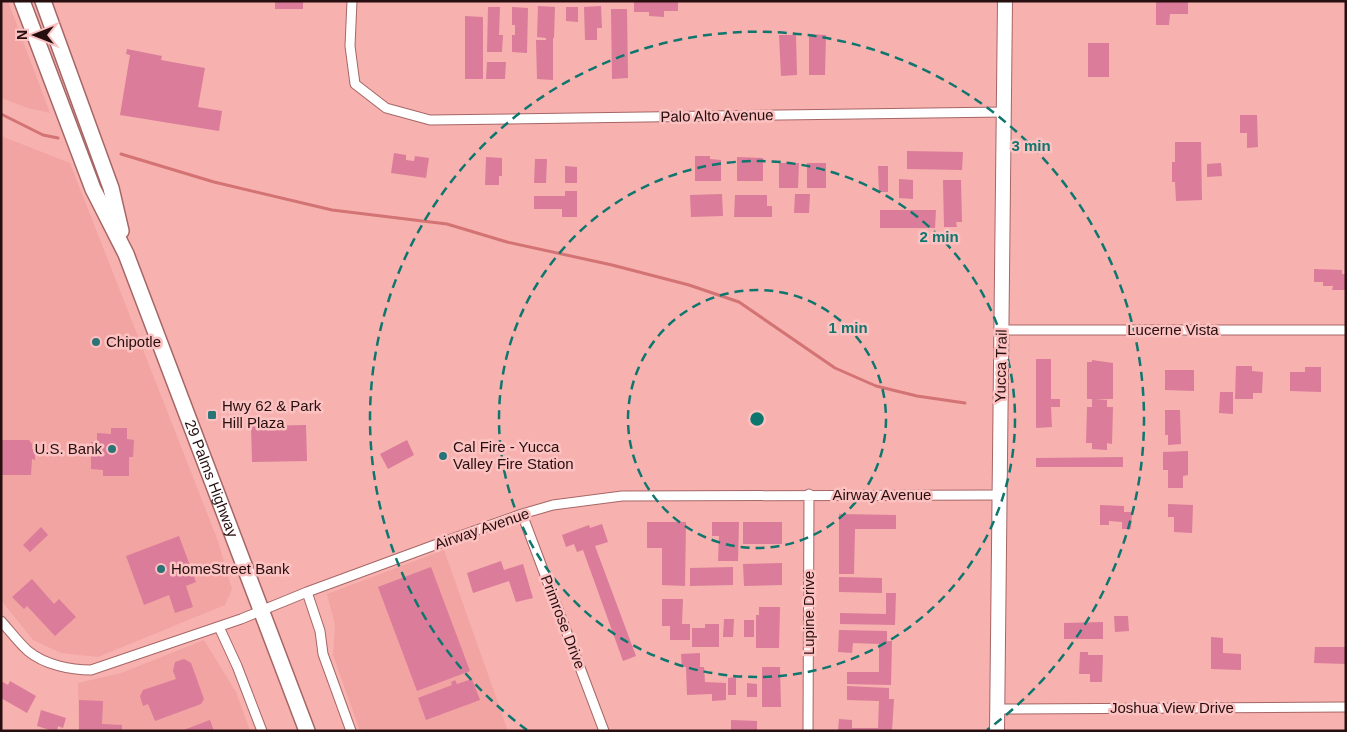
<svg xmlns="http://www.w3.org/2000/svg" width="1347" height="732" viewBox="0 0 1347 732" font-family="Helvetica,sans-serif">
	<rect width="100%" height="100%" fill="#f7b1af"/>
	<path fill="#f2a4a3" d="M1 1H8L50 113 28 108 1 98Z
		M1 136 70 163 218 541 232 589 225 605 98 657 61 653 33 640 1 600Z
		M444 550 508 731H360L333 655 335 625 327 594Z
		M204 640 236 692 250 731H79L78 683 121 673Z"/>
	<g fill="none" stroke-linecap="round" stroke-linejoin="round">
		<path stroke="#d37374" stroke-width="3" d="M1 114 43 135 58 138
			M121 154 214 182 332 210 447 224 507 242 612 265 689 285 739 302 835 368 876 386 917 396 965 403"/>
	</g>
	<path fill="#da7c9a" d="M275 1H303V9H275Z
		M634 1H678V11H664V17L649 16V12H634Z
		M1156 1H1188V14H1170L1169 25H1156Z
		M538 6 555 7 554 38H553V80L537 79 536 40H546V38L537 37Z
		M601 6 602 28H597V40H585L584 7Z
		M488 7H500L499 35H503L502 52H487Z
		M512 7 528 8 527 53 512 52V35H515V25H512Z
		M566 7H578V22L566 21Z
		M611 9H627L628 78 612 79Z
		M465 16 483 17V79H465Z
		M809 34 826 35 825 75H809Z
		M779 35H796L797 75 781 76Z
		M1088 43H1109V77H1088Z
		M127 49 162 56 161 60 205 68 198 107 222 111 219 131 120 115 130 55 126 54Z
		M487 62H506L505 79H486Z
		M1240 115H1257L1258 147 1247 148V133H1240Z
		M1175 142H1201L1202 200 1176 201 1175 182H1172V162H1175Z
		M907 151 963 152 962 170 907 169Z
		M394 153 406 155V160L414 161 415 156 429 158 426 178 391 173Z
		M695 156H710V159L721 160V181H695Z
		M486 157 502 158V176H499V185H485Z
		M737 157 763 158V181H737Z
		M535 159H547L546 183H534Z
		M779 163H799L798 188H779Z
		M807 163H826V188H807Z
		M1221 163 1222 176 1207 177V164Z
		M565 166 577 167V183H565Z
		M878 166H888V192H879Z
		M899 179 913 180V199L899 198Z
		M943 180H961L962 222H956L957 227H944Z
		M565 191H577V217H562V209H534V196H565Z
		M722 194 723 216 691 217 690 195Z
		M795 194H810L809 213H794Z
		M735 195H767V206H772V217H734Z
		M880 210H936L935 228H880Z
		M1314 269 1342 270V274H1346V290H1332L1333 286H1323V282H1314Z
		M1036 359H1051V399H1060V407H1051L1052 427 1036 428Z
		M1092 360 1113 363V399H1095L1107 400V407H1113L1112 444 1107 443V450L1092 449V443H1086L1087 407H1092V399H1087V362H1092Z
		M1236 366H1252V371L1263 372 1262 393H1253V399H1235Z
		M1305 367H1321V392L1290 391V372H1305Z
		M1165 370H1194V391L1165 390Z
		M1220 392H1233V414L1219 413Z
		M1165 410H1180L1181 444 1168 445V435H1165Z
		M306 425 307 461 252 462 251 426Z
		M111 428H127V439L134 440 133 457H129V476H103V470L91 469V442H97V433L111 434Z
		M1 440H29L32 444V449L35 450V460L32 459 31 475H1Z
		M407 440 414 455 388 469 380 454Z
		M1188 451V475L1183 476V488H1168V470H1163V452Z
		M1123 457V467H1036V458Z
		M1168 504 1193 505 1192 533 1174 532V517H1168Z
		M1100 505 1124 506V512H1132L1131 529H1122V522L1109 521V525H1100Z
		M839 514 896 515V529H855L854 574H839Z
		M647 522H686L685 586 662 585V548H647Z
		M712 522H739L738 561H718L719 536H712Z
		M743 522H782V544H743Z
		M602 524 608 542 595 546 636 656 623 661 583 550 577 552 574 544 566 547 562 535 589 525 590 528Z
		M41 527 48 535 30 552 23 545Z
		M179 536 196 582 186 586 193 607 175 613 169 595 144 605 126 556Z
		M501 561 504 570 523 564 533 598 516 602 509 581 473 593 467 573Z
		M782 563V585L744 586 743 564Z
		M431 567 470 671 417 691 378 587Z
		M733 567V585L690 586V568Z
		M839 577 882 578V593L839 592Z
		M32 579 54 604 59 599 76 617 55 636 27 606 24 609 12 597Z
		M886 593H896L895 625 840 624V613L886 614Z
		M662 599H683L682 624H690V640H670V626H662Z
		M759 607H780L779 648H756V615H759Z
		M1114 616H1128L1129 631 1115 632Z
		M724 619H734L733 637H723Z
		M744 620H754V637H744Z
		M1103 622V639H1064V623Z
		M705 624H719V647H692V628H705Z
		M839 630 887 631V641H892L891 685 847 684V672H879V644L853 643 852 653 838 652Z
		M1211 637 1223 638V653L1241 654V670L1211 669Z
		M1315 647H1346V664L1314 663Z
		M1080 652H1088V655H1103L1102 682H1090V674H1079Z
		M700 653V667H704L705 682 726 683V700L712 701V694L687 695 686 667H682L681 654Z
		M184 659 191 663 204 699 201 704 155 721 148 704 143 706 140 696 143 690 176 679 173 671 175 662Z
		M762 667H780L781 707H762Z
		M736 677V695H728V678Z
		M472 679 480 700 426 720 418 698 452 685 451 682 455 680 457 684Z
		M1 681 8 685 10 681 36 696 27 713 1 698Z
		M747 683 757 684V697H747Z
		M847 686 889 688V699H894L892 731H838L839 719 852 720V728H878L879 701 847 700Z
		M79 700 103 701 102 724 122 725V731H79Z
		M41 710 66 718 63 728 58 726 57 731H53L37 726Z
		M210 720 214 731H181Z
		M731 720 757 721V731H731Z"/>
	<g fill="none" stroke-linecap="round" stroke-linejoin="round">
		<defs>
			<path id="street" d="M352 1 350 46 355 84 386 108 430 120 1004 112
				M1001 330H1346
				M522 514 604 731
				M307 592 320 631 323 654 351 731
				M1 621C10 631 18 642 28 651 45 665 71 670 91 670L241 619 307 592 432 546 522 514 553 505 622 496 999 495
				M219 627 237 666 262 731
				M997 709 1346 707
				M808 731 809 494"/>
			<path id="secondary" d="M997 731 1005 1"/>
			<g id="primary">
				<path id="s1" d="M22 1 93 189 126 254 307 731"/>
				<path d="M43 1 111 188 121 231"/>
			</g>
		</defs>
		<use href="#street" stroke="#a66666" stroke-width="11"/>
		<use href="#secondary" stroke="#a66666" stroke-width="16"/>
		<use href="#primary" stroke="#a66666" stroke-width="18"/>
		<use href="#street" stroke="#fff" stroke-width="9"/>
		<use href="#secondary" stroke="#fff" stroke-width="14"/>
		<use href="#primary" stroke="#fff" stroke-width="15"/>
	</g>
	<g fill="none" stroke="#0f766e" stroke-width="2.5" stroke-dasharray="9 6">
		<circle cx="757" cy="419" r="129"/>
		<circle cx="757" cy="419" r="258"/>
		<path d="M527 730A387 387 0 1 1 987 730"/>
	</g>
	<g fill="#2a7478" stroke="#fcc2c1" stroke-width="2">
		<circle cx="96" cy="342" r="5"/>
		<rect x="207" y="410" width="10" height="10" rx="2.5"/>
		<circle cx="112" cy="449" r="5"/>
		<circle cx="443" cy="456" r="5"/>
		<circle cx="161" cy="569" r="5"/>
	</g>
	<g text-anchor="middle" stroke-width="5" stroke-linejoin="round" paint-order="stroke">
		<g font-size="15" fill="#270e0f" stroke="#fcc2c1">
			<text transform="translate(717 116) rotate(-1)" y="5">Palo Alto Avenue</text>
			<text x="1173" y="335">Lucerne Vista</text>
			<text transform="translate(1001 366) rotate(-89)" y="5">Yucca Trail</text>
			<text dy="5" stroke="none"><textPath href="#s1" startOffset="514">29 Palms Highway</textPath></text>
			<text x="882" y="500">Airway Avenue</text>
			<text transform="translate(482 529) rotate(-19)" y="5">Airway Avenue</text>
			<text transform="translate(809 613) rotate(-90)" y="5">Lupine Drive</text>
			<text transform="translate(563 622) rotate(69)" y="5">Primrose Drive</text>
			<text x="1172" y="713">Joshua View Drive</text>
		</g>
		<g font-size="15" fill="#270e0f" stroke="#fcc2c1" text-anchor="start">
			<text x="106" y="347">Chipotle</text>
			<text x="222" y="411">Hwy 62 &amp; Park<tspan x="222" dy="17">Hill Plaza</tspan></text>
			<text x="453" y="452">Cal Fire - Yucca<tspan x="453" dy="17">Valley Fire Station</tspan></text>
			<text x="102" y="454" text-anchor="end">U.S. Bank</text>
			<text x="171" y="574">HomeStreet Bank</text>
		</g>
	</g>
	<circle cx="757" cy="419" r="8" fill="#0f766e" stroke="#fcc2c1" stroke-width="2.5"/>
	<g font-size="15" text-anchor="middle" font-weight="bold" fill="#0f766e" stroke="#fcc2c1" stroke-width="5" stroke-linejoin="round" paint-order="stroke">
		<text x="1031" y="151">3 min</text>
		<text x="939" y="242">2 min</text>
		<text x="848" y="333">1 min</text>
	</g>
	<rect width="1347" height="732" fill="none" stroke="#270e0f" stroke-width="5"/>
	<g transform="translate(35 35) rotate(270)" stroke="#fcc2c1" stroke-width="4" paint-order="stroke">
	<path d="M0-4L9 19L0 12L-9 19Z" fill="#270e0f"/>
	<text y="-8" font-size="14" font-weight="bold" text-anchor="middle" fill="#270e0f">N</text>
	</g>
</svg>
